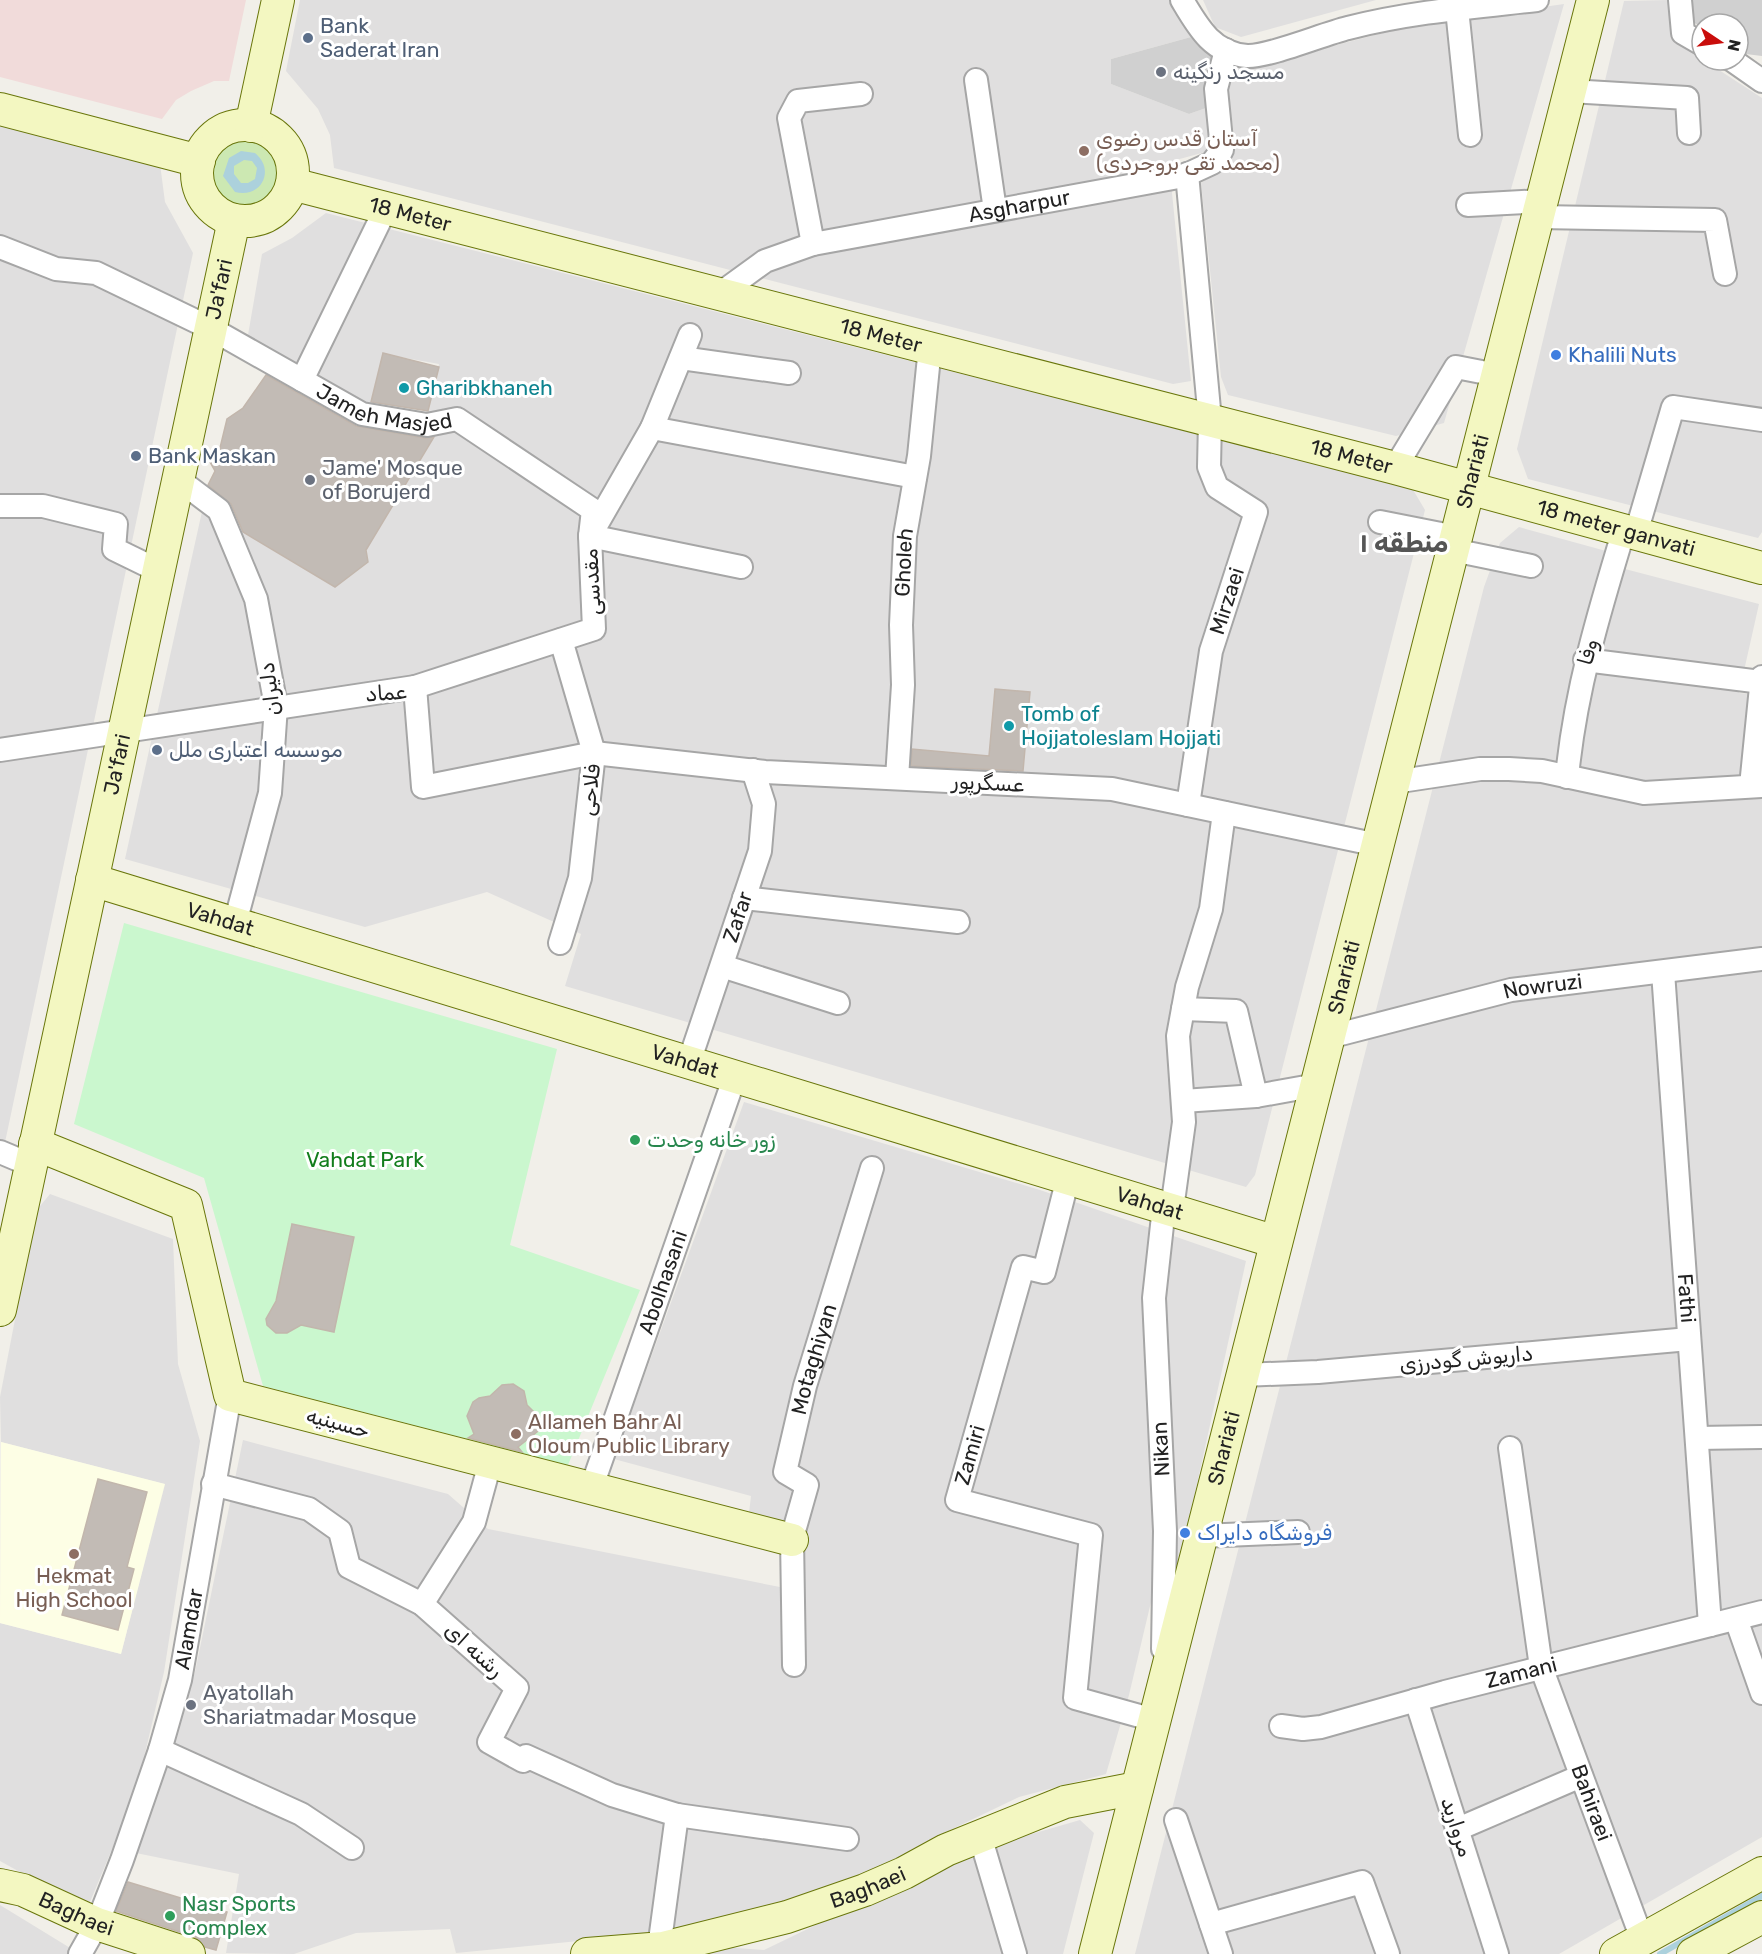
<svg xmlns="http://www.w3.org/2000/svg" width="1762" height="1954" viewBox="0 0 1762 1954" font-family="Rubik,'Noto Naskh Arabic',sans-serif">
	<rect width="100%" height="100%" fill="#f1efe9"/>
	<path fill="#e0dfdf" d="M300 0H1176L1193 26 1191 37 1111 59V84L1189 114 1206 108 1209 151 1176 160 1172 193 1191 381 1173 384 334 168 330 135 318 109 286 71Z
		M1203 0H1376L1241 37 1215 27Z
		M1669 0 1676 42 1762 98V532L1758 538 1528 479 1517 449 1624 1Z
		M1564 4 1444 423 1396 436 1228 395 1221 377 1201 183 1226 167 1235 142 1228 94 1232 67 1274 61 1410 26Z
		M0 123 160 164 165 202 193 253 0 1166Z
		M326 213 1412 488 1425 510 1255 1175 1246 1187 565 986 581 934 487 892 365 927 125 859 203 507 335 587 368 562 366 550 438 431 427 416 439 364 383 354 369 409 248 335 262 254 292 238Z
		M1519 527 1628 557 1625 569 1759 604 1739 693 1762 695V1837L1559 1954H1135L1484 587 1500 543Z
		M744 1102 1040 1190 1246 1261 1179 1566 1157 1560 1155 1585 1129 1695 1106 1774 1019 1797 944 1833 860 1879 775 1906 649 1934 456 1953 450 1929 356 1933 294 1954 226 1953 239 1874 136 1853 195 1672 243 1440 448 1494 488 1529 790 1589 809 1537 748 1521 751 1496 614 1459Z
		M50 1194 173 1239 178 1364 200 1441 164 1672 136 1792 87 1909 0 1861V1623L121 1654 164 1484 1 1442 0 1397 36 1211Z
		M1080 1820 1094 1833 1063 1954H682L723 1947 764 1950 963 1854Z
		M0 1905 80 1954H0Z"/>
	<path fill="#f1dbda" d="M0 0H246L229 81H214L191 91 176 100 162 119 0 77Z"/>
	<path fill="#fdfee5" d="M1 1442 165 1484 121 1654 0 1623Z"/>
	<path fill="#d0d0d0" d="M1686 0H1762V56L1738 53V24H1702V28L1686 17Z
		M1191 37 1212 53 1206 108 1189 114 1111 84V59Z"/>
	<path fill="#cce8b2" d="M212 174a33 33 0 1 1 66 0a33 33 0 1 1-66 0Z"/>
	<path fill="#caf7ce" d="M124 923 557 1049 510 1245 640 1290 568 1465 263 1386 204 1178 74 1124Z"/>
	<path fill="#acd1dc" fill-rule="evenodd" d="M241 151 255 153C276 170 261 199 235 192L223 176 229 158ZM244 160 252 161 257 168 255 179 248 183H241L234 174V166Z"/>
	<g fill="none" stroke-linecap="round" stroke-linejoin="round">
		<path stroke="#acd1dc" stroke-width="6" d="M1660 1954 1762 1896"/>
	</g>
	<path fill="#c2bbb5" stroke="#c2b6ac" stroke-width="1.5" d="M383 353 439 367 428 411 371 402Z
		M266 375 356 426 425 438 434 437 366 550 368 562 335 587 243 532 231 504 208 485 215 471 210 462 220 448 227 419 243 408Z
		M995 689 1030 692 1023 771 911 766 912 749 989 756Z
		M292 1224 354 1237 334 1332 301 1325 287 1333H276L267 1325 266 1319 276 1301Z
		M513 1384 524 1391 527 1405 540 1418 538 1431 518 1447 522 1452 468 1438 474 1434 467 1416 473 1402 479 1398 490 1396 502 1385Z
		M98 1479 147 1492 127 1567 134 1569 118 1630 62 1615Z
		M128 1882 227 1912 216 1950 205 1947 195 1937 116 1911Z"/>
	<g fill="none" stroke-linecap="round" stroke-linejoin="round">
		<defs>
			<g id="street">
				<path d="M1182 0C1198 27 1212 53 1247 56 1269 57 1323 34 1348 28 1410 12 1474 7 1537 0"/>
				<path d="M1680 0 1683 33 1702 44"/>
				<path d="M1457 9 1470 135"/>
				<path d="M1732 60 1762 81"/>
				<path d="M976 80 995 210"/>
				<path d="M1570 91 1687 98 1689 133"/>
				<path d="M1187 174 1210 420 1209 467 1217 487 1256 512 1211 651 1188 805"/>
				<path d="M1468 205 1542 201"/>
				<path d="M1538 217 1715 220 1725 274"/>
				<path d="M813 244 789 118 798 101 861 94"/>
				<path id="s1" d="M0 247 56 269 96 273 210 328 362 414 427 425 457 419 593 510 590 536 741 567"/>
				<path id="s2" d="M721 293 765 261 813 244 1184 176 1212 163 1222 150 1216 89 1226 50"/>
				<path d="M681 358 789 373"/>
				<path d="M302 380 386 208"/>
				<path d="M652 428 915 477"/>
				<path d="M1395 468 1456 367 1497 375"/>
				<path d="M178 479 219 510 256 599 276 706 270 793 235 923"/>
				<path d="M0 506H43L116 524 114 549 157 570"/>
				<path d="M1380 522 1456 537"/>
				<path d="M1636 533 1673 407 1762 420"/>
				<path d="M1453 550 1531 566"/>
				<path d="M1585 660 1762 682"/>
				<path d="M415 687 594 629 590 536 652 428 690 335"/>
				<path d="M0 750 415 687 423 787 594 753 765 772 1112 789 1378 845"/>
				<path d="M1567 777C1575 692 1599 612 1624 530"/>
				<path id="s3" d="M897 778 903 685 901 625 905 536 919 456 930 347"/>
				<path d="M1394 782 1480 769H1509L1542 771 1644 793 1762 786"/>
				<path d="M1751 786 1762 677"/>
				<path d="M744 898 958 922"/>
				<path d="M560 943 580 878 594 753 561 640"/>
				<path d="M722 966 838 1003"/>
				<path id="s4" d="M1663 972 1710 1625"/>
				<path d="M1183 1009 1236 1011 1256 1096"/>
				<path id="s5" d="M1329 1037 1511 990 1762 959"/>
				<path id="s6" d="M689 1062 760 851 764 804 753 770"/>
				<path d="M1183 1101 1256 1096 1317 1085"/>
				<path d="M0 1152 31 1165"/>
				<path d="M1068 1178 1044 1272 1023 1267 957 1500 1091 1535 1075 1698 1154 1720"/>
				<path d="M1172 1209 1184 1122 1178 1036 1187 987 1211 909 1224 813"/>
				<path d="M1243 1375 1318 1372 1689 1339"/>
				<path d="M1697 1438 1762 1437"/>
				<path id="s7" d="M1510 1448 1541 1667 1642 1939"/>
				<path d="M213 1484 309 1509 340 1531 349 1567 422 1604 517 1688 489 1742 523 1761 526 1756 612 1795 677 1815 847 1839"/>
				<path id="s8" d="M591 1489 735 1076"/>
				<path d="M1201 1536 1298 1532"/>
				<path d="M422 1604 474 1522 490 1463"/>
				<path d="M1736 1619 1762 1693"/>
				<path d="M1163 1649 1165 1531 1154 1298 1164 1207"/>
				<path id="s9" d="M794 1665 792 1538 807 1485 785 1472 805 1386 872 1168"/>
				<path d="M1416 1700 1497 1954"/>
				<path id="s10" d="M1281 1726 1303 1729 1321 1727 1445 1692 1762 1612"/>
				<path d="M160 1750 301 1814 352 1848"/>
				<path d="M1176 1820 1221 1954"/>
				<path d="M1458 1829 1581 1776"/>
				<path d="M980 1836 1015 1954"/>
				<path d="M1211 1924 1362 1882 1388 1954"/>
				<path d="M659 1948 677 1815"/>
				<path id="s11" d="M80 1954 97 1924 122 1860 160 1750 180 1680 230 1395"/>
			</g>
			<g id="secondary">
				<path d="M0 109 199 161"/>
				<circle cx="245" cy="173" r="48"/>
				<path d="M251 126 278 0"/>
				<path id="s12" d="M292 184 1395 468 1762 568"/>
				<path id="s13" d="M92 880 1276 1242"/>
				<path d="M35 1144 186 1205 230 1395 792 1540"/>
				<path id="s14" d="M0 1310 234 220"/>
				<path id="s15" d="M0 1885 23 1890 97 1924 189 1954"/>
				<path id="s16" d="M587 1954 663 1948 787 1917 865 1890 904 1873 946 1850 1065 1802 1137 1788"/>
				<path id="s17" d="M1095 1954 1593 0"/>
				<path d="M1616 1954 1762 1873"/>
				<path d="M1693 1954 1762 1917"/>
			</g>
		</defs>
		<use href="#street" stroke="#a6a6a6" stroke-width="26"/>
		<use href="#secondary" stroke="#69760b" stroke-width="34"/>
		<use href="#street" stroke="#fff" stroke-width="22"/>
		<use href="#secondary" stroke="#f3f7c1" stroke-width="32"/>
	</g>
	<g fill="#5c6f8a" stroke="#fff" stroke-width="2">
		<circle cx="308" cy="38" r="6"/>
		<circle cx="136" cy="456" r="6"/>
		<circle cx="157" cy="750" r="6"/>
	</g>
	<g fill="#6b7280" stroke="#fff" stroke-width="2">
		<circle cx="1161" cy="72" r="6"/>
		<circle cx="310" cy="480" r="6"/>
		<circle cx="191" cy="1705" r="6"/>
	</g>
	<g fill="#8d6e63" stroke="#fff" stroke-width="2">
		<circle cx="1084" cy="151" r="6"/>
		<circle cx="516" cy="1434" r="6"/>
		<circle cx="74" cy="1554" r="6"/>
	</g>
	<g fill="#3f7fe0" stroke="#fff" stroke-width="2">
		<circle cx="1556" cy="355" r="6"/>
		<circle cx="1185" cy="1533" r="6"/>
	</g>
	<g fill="#0f9aa8" stroke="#fff" stroke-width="2">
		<circle cx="404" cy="388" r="6"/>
		<circle cx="1009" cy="726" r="6"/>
	</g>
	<g fill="#2e9e5b" stroke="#fff" stroke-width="2">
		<circle cx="635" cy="1140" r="6"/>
		<circle cx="170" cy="1916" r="6"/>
	</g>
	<g text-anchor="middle" stroke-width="6" stroke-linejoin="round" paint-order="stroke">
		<g font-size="21" fill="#4e5e75" stroke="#fff" text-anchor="start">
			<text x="320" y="33">Bank<tspan x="320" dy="24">Saderat Iran</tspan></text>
			<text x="148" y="463">Bank Maskan</text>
			<text x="169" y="757">موسسه اعتباری ملل</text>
		</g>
		<g font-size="21" fill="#5b616d" stroke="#fff" text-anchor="start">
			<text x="1173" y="79">مسجد رنگینه</text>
			<text x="322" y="475">Jame' Mosque<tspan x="322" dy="24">of Borujerd</tspan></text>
			<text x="203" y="1700">Ayatollah<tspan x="203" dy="24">Shariatmadar Mosque</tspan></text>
		</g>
		<g font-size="21" fill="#785e54" stroke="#fff" text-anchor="start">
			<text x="1096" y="146">آستان قدس رضوی<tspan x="1096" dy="24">(محمد تقی بروجردی)</tspan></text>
			<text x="528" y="1429">Allameh Bahr Al<tspan x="528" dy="24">Oloum Public Library</tspan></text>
			<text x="74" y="1583" text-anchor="middle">Hekmat<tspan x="74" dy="24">High School</tspan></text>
		</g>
		<g font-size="21" fill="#222" stroke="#fff">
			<text dy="7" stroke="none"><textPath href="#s2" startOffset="315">Asgharpur</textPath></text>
			<text dy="7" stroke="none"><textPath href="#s12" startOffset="122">18 Meter</textPath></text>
			<text dy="7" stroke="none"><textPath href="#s14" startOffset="1044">Ja'fari</textPath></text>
			<text dy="7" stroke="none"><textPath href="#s12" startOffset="608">18 Meter</textPath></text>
			<text dy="7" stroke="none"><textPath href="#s1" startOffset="422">Jameh Masjed</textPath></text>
			<text dy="7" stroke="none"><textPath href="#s12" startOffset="1094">18 Meter</textPath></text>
			<text dy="7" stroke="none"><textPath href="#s17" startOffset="1530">Shariati</textPath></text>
			<text dy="7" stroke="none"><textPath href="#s12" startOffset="1368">18 meter ganvati</textPath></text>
			<text dy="7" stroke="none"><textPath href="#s3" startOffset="216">Gholeh</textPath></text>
			<text transform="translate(592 582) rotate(-93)" y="7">مقدسی</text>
			<text transform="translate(1227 601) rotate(-72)" y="7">Mirzaei</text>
			<text transform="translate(1588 652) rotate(-75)" y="7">وفا</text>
			<text transform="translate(270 689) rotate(-97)" y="7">دلیران</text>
			<text transform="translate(386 693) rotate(-4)" y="7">عماد</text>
			<text dy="7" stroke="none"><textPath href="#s14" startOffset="558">Ja'fari</textPath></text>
			<text transform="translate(988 783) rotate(3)" y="7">عسگرپور</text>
			<text transform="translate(590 790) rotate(-83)" y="7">فلاحی</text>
			<text dy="7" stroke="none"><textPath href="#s6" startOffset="153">Zafar</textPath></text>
			<text dy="7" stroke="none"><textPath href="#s13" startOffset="134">Vahdat</textPath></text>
			<text dy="7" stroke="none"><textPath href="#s17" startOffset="1008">Shariati</textPath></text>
			<text dy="7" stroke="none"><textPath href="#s5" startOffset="220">Nowruzi</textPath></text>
			<text dy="7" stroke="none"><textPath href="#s13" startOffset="620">Vahdat</textPath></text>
			<text dy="7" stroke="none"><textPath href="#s13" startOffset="1106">Vahdat</textPath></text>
			<text dy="7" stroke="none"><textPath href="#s8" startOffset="219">Abolhasani</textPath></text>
			<text dy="7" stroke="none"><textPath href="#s4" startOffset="327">Fathi</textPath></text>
			<text dy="7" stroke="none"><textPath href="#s9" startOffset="324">Motaghiyan</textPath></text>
			<text transform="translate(1466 1359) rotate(-5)" y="7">داریوش گودرزی</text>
			<text transform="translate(338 1423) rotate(15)" y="7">حسینیه</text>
			<text dy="7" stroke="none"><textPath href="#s17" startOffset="522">Shariati</textPath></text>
			<text transform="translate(1161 1449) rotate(-93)" y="7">Nikan</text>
			<text transform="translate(970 1455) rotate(-74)" y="7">Zamiri</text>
			<text dy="7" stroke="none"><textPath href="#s11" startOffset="344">Alamdar</textPath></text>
			<text transform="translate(474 1650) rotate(42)" y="7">رشنه ای</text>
			<text dy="7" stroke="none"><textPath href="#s10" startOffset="248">Zamani</textPath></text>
			<text dy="7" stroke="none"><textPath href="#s7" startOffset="366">Bahiraei</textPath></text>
			<text transform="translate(1457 1827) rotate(72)" y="7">مروارید</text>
			<text dy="7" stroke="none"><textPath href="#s16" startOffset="290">Baghaei</textPath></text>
			<text dy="7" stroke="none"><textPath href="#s15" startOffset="82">Baghaei</textPath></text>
		</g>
		<g font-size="21" fill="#366cbe" stroke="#fff" text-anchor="start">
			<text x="1568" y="362">Khalili Nuts</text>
			<text x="1197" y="1540">فروشگاه دایراک</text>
		</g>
		<g font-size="21" fill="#0d838f" stroke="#fff" text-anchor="start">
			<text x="416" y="395">Gharibkhaneh</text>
			<text x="1021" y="721">Tomb of<tspan x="1021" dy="24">Hojjatoleslam Hojjati</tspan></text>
		</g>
		<g font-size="21" fill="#27864d" stroke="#fff" text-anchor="start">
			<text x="647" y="1147">زور خانه وحدت</text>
			<text x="182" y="1911">Nasr Sports<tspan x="182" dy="24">Complex</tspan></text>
		</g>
		<g font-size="21" fill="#127d1c" stroke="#fff">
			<text x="365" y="1167">Vahdat Park</text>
		</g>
		<g font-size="27" font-weight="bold" fill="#555" stroke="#fff">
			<text x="1404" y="552">منطقه ۱</text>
		</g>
	</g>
	<g transform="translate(1720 42) rotate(103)"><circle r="28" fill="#ffffff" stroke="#a7a7a7" stroke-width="1.5"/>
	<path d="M0-4.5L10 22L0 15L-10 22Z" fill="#c90d0b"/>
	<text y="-9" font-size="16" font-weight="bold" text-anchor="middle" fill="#222222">N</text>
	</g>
</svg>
